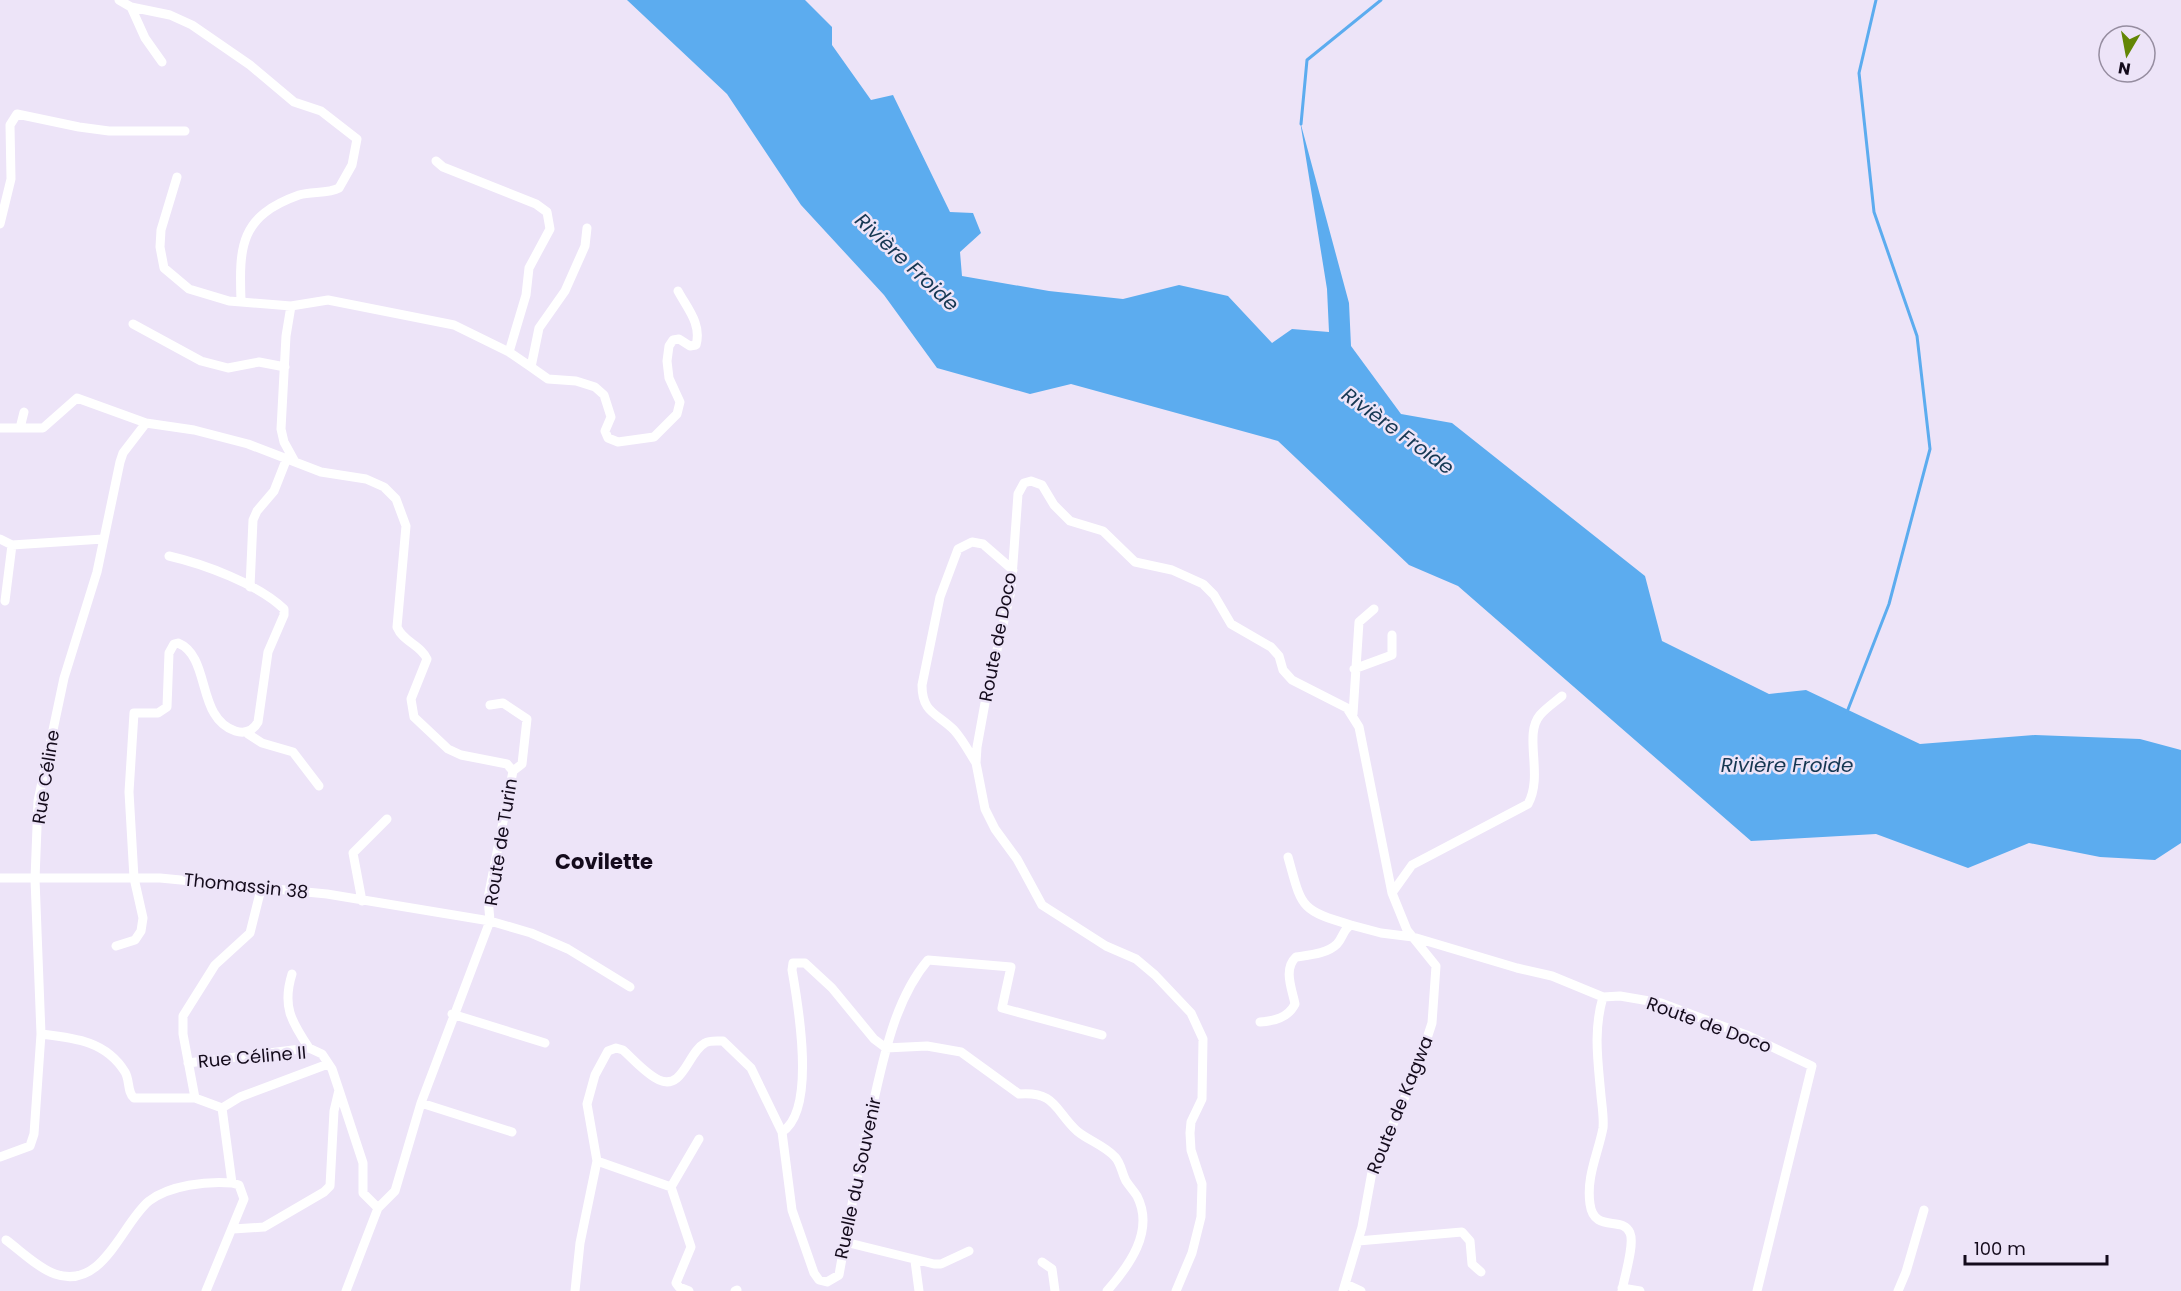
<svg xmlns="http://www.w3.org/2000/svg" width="2181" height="1291" viewBox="0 0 2181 1291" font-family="Poppins,sans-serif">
	<rect width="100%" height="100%" fill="#ede4f8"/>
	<path fill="#5cacef" d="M627 0H805L832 27V45L871 100 893 95 950 212 973 213 981 233 960 252 962 276 1049 291 1123 299 1179 285 1228 296 1272 343 1292 329 1329 332 1327 289 1300 121 1349 303 1351 346 1401 414 1452 423 1645 576 1662 641 1769 694 1806 690 1920 744 2035 735 2140 739 2181 750V843L2155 860 2100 857 2029 843 1968 868 1876 834 1751 841 1458 586 1409 565 1278 441 1071 384 1030 394 937 368 884 295 801 205 727 94Z"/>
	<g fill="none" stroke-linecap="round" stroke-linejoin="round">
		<path stroke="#5cacef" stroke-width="3" d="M1301 124 1307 60 1381 0
			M1847 712 1889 604 1930 449 1917 336 1874 212 1859 73 1876 0"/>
		<path stroke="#fff" stroke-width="9" d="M119 0 131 7
			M162 62 145 38 131 7 170 15 192 25 250 65 294 102 321 111 357 139 352 165 339 188C328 194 311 191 299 195 240 216 239 246 241 301
			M436 161 443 167 536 204 547 212 550 229 529 268 526 295 509 352
			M177 177 161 230 160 247 164 268 189 289 229 301 291 306 328 300 454 325 509 352 531 367 539 328 565 291 585 246 587 228
			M0 224 11 179 10 125 17 114 79 127 109 131H185
			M291 306 286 336 281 429 284 442 295 462
			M133 324 201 361 228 368 259 362 285 367
			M531 367 548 379 576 381 595 387 604 395 611 417 605 431 608 438 618 442 654 437 677 414 680 402 669 378 667 361 669 346 673 340 679 339 690 346 696 345C702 324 687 308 678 291
			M0 428H20L24 412
			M20 428H43L77 398 146 423
			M0 539 12 545 5 601
			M12 545 103 539
			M250 587 253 520 257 511 274 491 287 458
			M1354 669 1392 655V635
			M490 705 503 703 527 719 522 764 513 771
			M1353 714 1359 622 1374 609
			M248 734 262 743 293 752 319 786
			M976 763C969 752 963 740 954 730 937 713 922 713 922 685L940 597 958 549 972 542 983 544 1013 570
			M1288 857C1302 907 1299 910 1351 925
			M0 878H160L327 894 490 921 531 933 568 949 630 987
			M362 901 353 853 387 819
			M116 946 135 940 141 931 143 918 134 878 129 792 134 713H158L167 707 169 653 174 644 178 643C203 653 201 692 214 713 223 729 247 742 258 722L268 652 284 615V609C258 584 204 564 169 556
			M292 974C282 1006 291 1021 309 1048
			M1603 997C1593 1031 1598 1061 1601 1096 1602 1106 1604 1118 1603 1128 1598 1154 1586 1177 1590 1204 1594 1234 1623 1215 1630 1233 1635 1244 1624 1278 1622 1291
			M452 1014 545 1043
			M1260 1022C1274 1021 1288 1018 1295 1004 1292 989 1283 969 1296 957 1309 955 1327 954 1337 944 1343 938 1343 929 1351 925L1381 933 1413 937 1517 968 1552 976 1603 997 1620 996 1661 1003 1749 1036 1812 1066 1757 1291
			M41 1034C75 1038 106 1041 125 1072 130 1080 127 1092 134 1098H195L222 1108 232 1183
			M188 1063 309 1048 322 1054 332 1069 339 1090 334 1111 330 1186 324 1192 264 1227 233 1229
			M339 1090 363 1163V1193L378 1208
			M195 1098 183 1034V1016L215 965 250 933 261 889
			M421 1103 512 1132
			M222 1108 240 1097 328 1064
			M782 1132 792 1210 814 1273 819 1280 827 1282 839 1275C849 1218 860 1161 873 1104 884 1056 895 999 928 960L1011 967 1002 1008 1102 1035
			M0 1157 30 1146 34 1134 41 1034 35 879 38 801 64 678 97 572 120 462 123 453 146 423 194 430 248 444 321 472 366 479 384 487 396 499 406 526 397 627C403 642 421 645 427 659L411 699 414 717 448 749 461 755 507 764 513 771 488 898 490 921 421 1103 395 1191 378 1208 346 1291
			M597 1161 671 1187
			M6 1240C21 1251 38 1268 55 1274 103 1291 122 1223 149 1201 170 1185 207 1181 232 1183L239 1185 244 1199 206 1291
			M1358 1241 1462 1232 1470 1241 1472 1264 1481 1272
			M845 1242 934 1264H941L969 1251
			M915 1261 919 1291
			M1042 1262 1052 1269 1055 1291
			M1346 1284 1361 1291
			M1622 1288 1640 1291
			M575 1291 580 1243 597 1161 587 1104 595 1075 608 1051 616 1048 623 1050C634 1060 646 1074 659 1080 683 1091 688 1052 705 1043 710 1040 717 1041 723 1041L751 1068 782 1132C817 1110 798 1004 792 970L793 963H805L832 988 874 1039 886 1048 927 1046 961 1052 1019 1094C1056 1091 1055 1111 1077 1131 1089 1141 1104 1145 1115 1157 1121 1163 1122 1174 1126 1181 1130 1187 1134 1191 1137 1196 1155 1231 1129 1266 1107 1291
			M689 1291 679 1287 676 1283 691 1247 671 1187 699 1139
			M735 1291 737 1290
			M1176 1291 1192 1253 1201 1217 1202 1184 1191 1150 1190 1133 1191 1122 1202 1099 1203 1039 1191 1013 1155 975 1136 959 1106 946 1042 905 1017 859 995 829 985 809 976 763 977 747 987 692 1011 591 1018 494 1024 483 1031 481 1042 485 1054 505 1070 521 1103 531 1135 562 1172 570 1203 584 1214 595 1231 624 1271 647 1279 656 1283 670 1292 680 1347 708 1359 727 1392 893
			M1343 1291 1362 1227 1372 1172 1416 1072 1432 1023 1436 966 1407 930 1392 893 1412 865 1528 804C1544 775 1523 735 1540 715 1546 708 1555 702 1562 696
			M1898 1291 1906 1272 1924 1210"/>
	</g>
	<g text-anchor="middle" stroke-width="5" stroke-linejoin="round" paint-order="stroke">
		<g font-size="18" fill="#140b1c" stroke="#ede4f8">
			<text transform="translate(998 637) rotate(-79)" y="6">Route de Doco</text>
			<text transform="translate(46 777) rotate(-81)" y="6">Rue Céline</text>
			<text transform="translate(501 842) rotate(-81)" y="6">Route de Turin</text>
			<text transform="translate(246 886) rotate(6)" y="6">Thomassin 38</text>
			<text transform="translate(1709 1025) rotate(20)" y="6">Route de Doco</text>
			<text transform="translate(252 1057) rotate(-5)" y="6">Rue Céline II</text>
			<text transform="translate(1400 1105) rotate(-68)" y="6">Route de Kagwa</text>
			<text transform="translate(858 1178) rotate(-78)" y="6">Ruelle du Souvenir</text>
		</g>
		<g font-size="20" font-style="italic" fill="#153752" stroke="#ede4f8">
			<text transform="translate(907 262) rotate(43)" y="7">Rivière Froide</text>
			<text transform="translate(1398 431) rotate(36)" y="7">Rivière Froide</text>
			<text x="1787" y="772">Rivière Froide</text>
		</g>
		<g font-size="21" font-weight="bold" fill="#140b1c" stroke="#ede4f8">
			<text x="604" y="869">Covilette</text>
		</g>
	</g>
	<g transform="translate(2127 54) rotate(190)"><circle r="28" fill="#ede4f8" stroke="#968da0" stroke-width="1.5"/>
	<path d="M0-4.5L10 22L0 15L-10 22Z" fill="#638605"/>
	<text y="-9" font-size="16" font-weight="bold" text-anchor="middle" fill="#140b1c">N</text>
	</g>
	<path d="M1965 1255v9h142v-9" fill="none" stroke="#140b1c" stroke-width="3"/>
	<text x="1974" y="1255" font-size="18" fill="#140b1c" stroke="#ede4f8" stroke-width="4.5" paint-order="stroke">100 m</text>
</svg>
